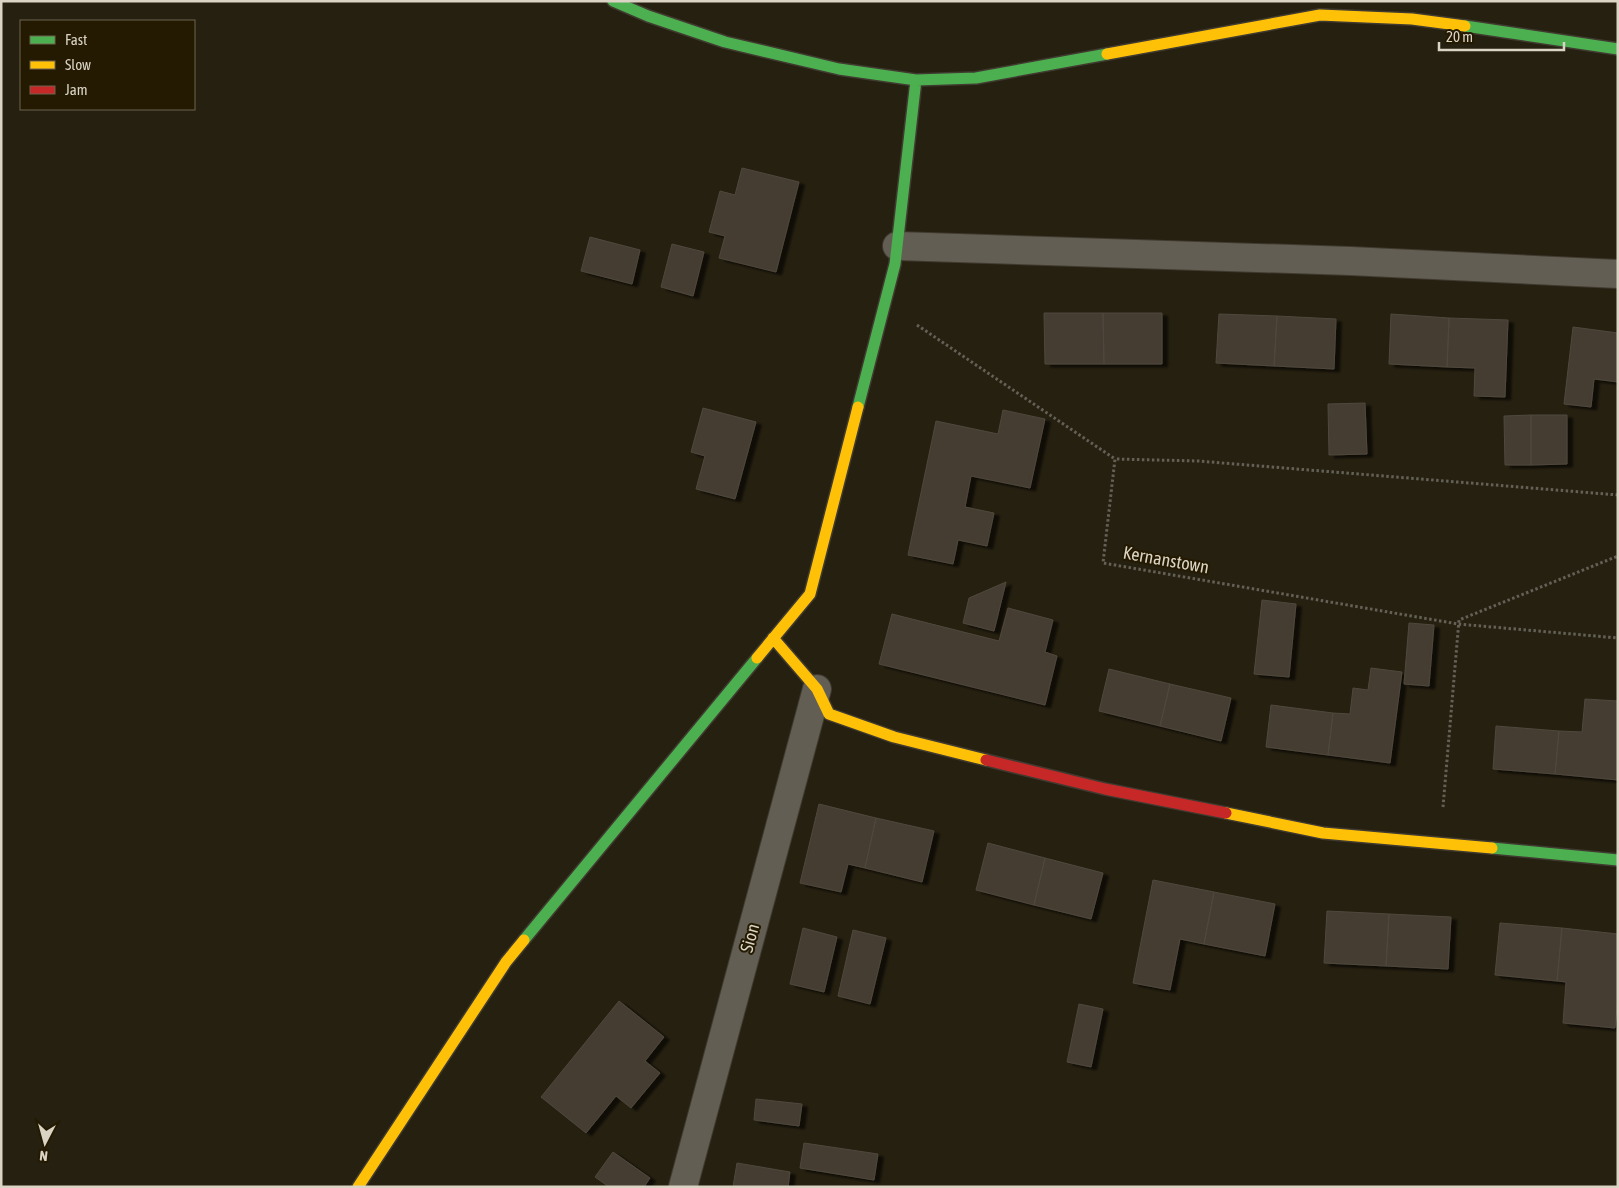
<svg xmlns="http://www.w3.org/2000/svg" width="1619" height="1188" viewBox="0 0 1619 1188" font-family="'Asap Condensed',sans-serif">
	<defs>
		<filter id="shadow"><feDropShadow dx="5.5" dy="3" stdDeviation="1" flood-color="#0009"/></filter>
	</defs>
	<rect width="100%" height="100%" fill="#262010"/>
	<path fill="#453d32" stroke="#4f483d" filter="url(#shadow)" d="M742 168 799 182 776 272 719 258 725 236 709 232 720 191 735 195Z
		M590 237 640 250 632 284 581 271Z
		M672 244 704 252 693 296 661 287Z
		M1044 313H1103L1104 364H1045Z
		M1103 313H1162V364H1104Z
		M1219 314 1277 316 1274 366 1216 363Z
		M1391 314 1449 318 1447 367 1389 364Z
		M1277 316 1336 319 1334 369 1274 366Z
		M1449 318 1508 320 1505 397 1474 396 1475 368 1447 367Z
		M1573 327 1618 333V382L1594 379 1591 407 1564 404Z
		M1365 403 1367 454 1329 455 1328 404Z
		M703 408 756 422 735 499 696 489 705 456 691 452Z
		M1003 410 1045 419 1030 488 971 476 965 507 994 513 987 546 958 540 953 564 908 555 936 421 998 434Z
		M1531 415H1567V464L1531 465Z
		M1531 415V465H1505L1504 416Z
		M1006 582 994 631 963 623 969 598Z
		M1262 600 1296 604 1289 677 1254 674Z
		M1008 608 1053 620 1045 652 1057 656 1045 705 879 664 892 614 999 641Z
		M1409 623 1434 625 1429 686 1404 684Z
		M1371 668 1402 672 1390 763 1328 755 1333 713 1350 714 1353 688 1368 690Z
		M1109 669 1170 684 1160 726 1099 711Z
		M1170 684 1231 698 1221 741 1160 726Z
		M1585 699 1618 701V780L1555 774 1559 731 1582 732Z
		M1271 705 1333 713 1328 755 1266 747Z
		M1496 726 1559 731 1555 774 1493 769Z
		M819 804 876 818 865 868 848 864 841 892 800 883Z
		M876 818 934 831 922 882 865 868Z
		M988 843 1045 858 1034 905 976 890Z
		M1045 858 1103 873 1091 919 1034 905Z
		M1153 880 1214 892 1204 944 1180 939 1170 990 1133 983Z
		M1214 892 1275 904 1265 956 1204 944Z
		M1327 911 1389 914 1386 966 1324 963Z
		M1389 914 1451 917 1448 969 1386 966Z
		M1500 923 1562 928 1557 981 1495 975Z
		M803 928 837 937 824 992 790 984Z
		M1562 928 1618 934V996L1615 1028 1563 1023 1566 982 1557 981Z
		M853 930 886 938 870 1004 838 996Z
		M619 1001 664 1037 645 1061 660 1073 631 1108 616 1096 586 1133 541 1097Z
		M1079 1004 1103 1009 1091 1067 1067 1062Z
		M756 1099 802 1104 799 1126 754 1120Z
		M804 1143 878 1154 874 1180 800 1168Z
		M613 1152 650 1178 644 1187H609L595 1177Z
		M737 1163 790 1172 788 1187H733Z"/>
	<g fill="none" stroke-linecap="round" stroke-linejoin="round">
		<defs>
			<path id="street" d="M897 246 1350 261 1618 274
				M683 1187 817 689"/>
			<path id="fast" d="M613 1 648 16 725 42 839 69 916 80 976 78 1107 54
				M1465 26 1618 49
				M858 407 895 264 916 80
				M1492 848 1618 860
				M524 940 757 658"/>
			<path id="slow" d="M1107 54 1320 15 1412 19 1465 26
				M773 638 817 689 829 714 894 737 986 760
				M757 658 810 594 858 407
				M1226 813 1323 833 1492 848
				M358 1187 506 962 524 940"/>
			<path id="jam" d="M986 760 1105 789 1226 813"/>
		</defs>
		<use href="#street" stroke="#403a30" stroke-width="30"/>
		<use href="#fast" stroke="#403a30" stroke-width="14"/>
		<use href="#slow" stroke="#403a30" stroke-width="14"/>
		<use href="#jam" stroke="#403a30" stroke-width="14"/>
		<path stroke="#646056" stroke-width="3" stroke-dasharray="2.5 2.5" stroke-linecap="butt" d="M917 325 1115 459
			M1618 495 1198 461 1115 459 1103 563 1458 624 1618 638
			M1443 807 1459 620 1618 556"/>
		<use href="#street" stroke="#635e53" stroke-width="28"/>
		<use href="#fast" stroke="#4caf50" stroke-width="11"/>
		<use href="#slow" stroke="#ffc107" stroke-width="11"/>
		<use href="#jam" stroke="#c62828" stroke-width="11"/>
	</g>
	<g text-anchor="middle" stroke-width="4" stroke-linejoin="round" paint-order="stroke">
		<g font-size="18" fill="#dbd4c5" stroke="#241901">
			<text transform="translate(1166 560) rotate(10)" y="6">Kernanstown</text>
			<text transform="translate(750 938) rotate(-75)" y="6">Sion</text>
		</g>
	</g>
	<rect width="1619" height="1188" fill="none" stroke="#dbd4c5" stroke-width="5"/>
	<rect x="20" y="20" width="175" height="90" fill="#241901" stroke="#6d644f"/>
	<rect x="30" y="36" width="25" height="8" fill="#4caf50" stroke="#6d644f"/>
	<text x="65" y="45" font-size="15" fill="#dbd4c5">Fast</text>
	<rect x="30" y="61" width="25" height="8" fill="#ffc107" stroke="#6d644f"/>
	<text x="65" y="70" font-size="15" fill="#dbd4c5">Slow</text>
	<rect x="30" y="86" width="25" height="8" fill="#c62828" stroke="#6d644f"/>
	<text x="65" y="95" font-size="15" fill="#dbd4c5">Jam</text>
	<g transform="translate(45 1143) rotate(186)" stroke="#241901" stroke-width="4" paint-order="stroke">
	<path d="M0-4L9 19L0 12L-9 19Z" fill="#dbd4c5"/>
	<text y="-8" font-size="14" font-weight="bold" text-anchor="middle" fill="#dbd4c5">N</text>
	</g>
	<path d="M1439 42v8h125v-8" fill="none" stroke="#dbd4c5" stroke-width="2.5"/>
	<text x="1446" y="42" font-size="15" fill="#dbd4c5" stroke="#241901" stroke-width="4" paint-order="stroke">20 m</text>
</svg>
